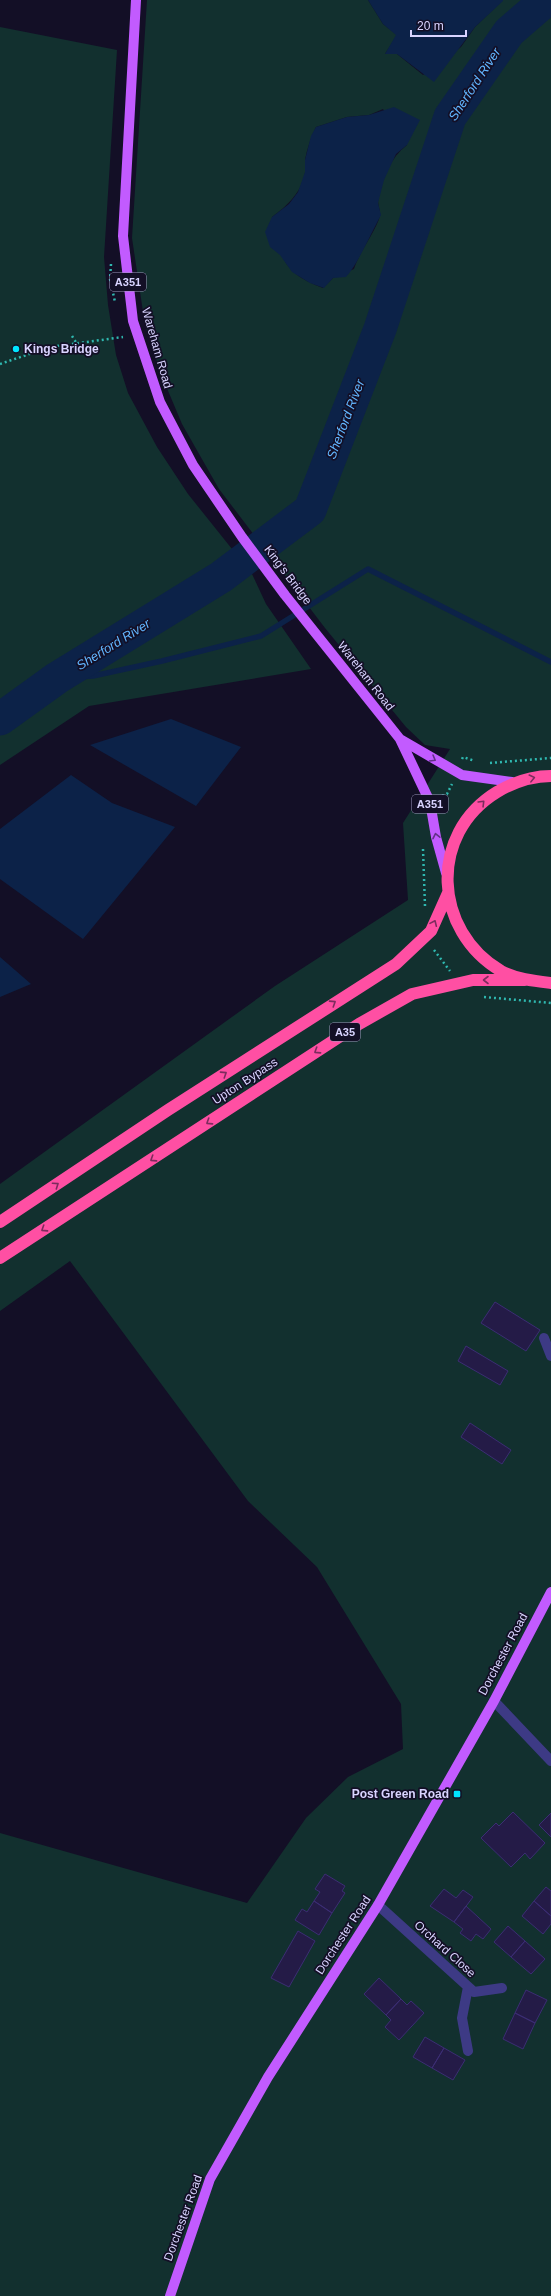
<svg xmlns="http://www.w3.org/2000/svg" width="551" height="2296" viewBox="0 0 551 2296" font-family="Arial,sans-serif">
	<rect width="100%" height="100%" fill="#130f26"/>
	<path fill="#12302f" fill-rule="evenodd" d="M147 0H368L383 24 397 35 385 54H397L423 75 461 47 475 27 503 0H551V2296H0V1833L247 1903 306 1818 348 1777 403 1749 401 1704 317 1567 248 1501 70 1261 0 1311V1184L275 986 408 900 403 823 450 749 425 745 406 727 325 628 219 489 182 424 161 374 145 325 132 238ZM383 109 407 145C390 158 381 180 378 201 378 206 381 212 380 216 375 233 360 250 354 269L333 278 323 288C282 273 280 256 272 217 288 205 301 193 305 173 306 169 305 164 305 160 307 149 311 137 316 127L347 117 369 115Z
		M0 27 117 50 104 257 108 305 116 355 128 393 157 447 188 494 252 574 266 604 311 669 89 706 0 765Z"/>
	<path fill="#0c2248" d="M368 0H503V1L475 27 434 82 397 54H385L396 35 383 24Z
		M394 107 420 120 407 145 396 154 384 180 378 203 381 215C371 233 358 264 346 277L333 278 324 288 310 283 292 272 280 255 270 247 265 232 272 217 289 204 298 192 305 172V160L311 136 316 127 347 117 369 115Z
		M171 719 241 747 196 806 90 745Z
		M71 775 112 803 175 827 83 939 0 879V829Z
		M0 957 31 984 0 997Z"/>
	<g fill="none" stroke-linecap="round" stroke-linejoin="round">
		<path stroke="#0c2248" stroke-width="5.5" d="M57 678 93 676 162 661 261 636 368 569 551 662"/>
		<path stroke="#0c2248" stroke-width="33" d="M0 719 57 678 221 577 310 510 380 329 450 117 509 32 546 0"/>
	</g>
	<path fill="#241b47" stroke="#3b2d73" d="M495 1302 540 1330 526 1351 481 1323Z
		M466 1346 508 1371 500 1385 458 1361Z
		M470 1423 511 1450 502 1464 461 1437Z
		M513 1812 545 1843 530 1859 525 1853 511 1867 481 1838 496 1823 499 1826Z
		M551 1813V1837L539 1825Z
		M325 1874 345 1886 342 1891 345 1893 332 1913 314 1901 320 1892 315 1889Z
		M546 1887 551 1891V1916L534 1901Z
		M444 1889 456 1898 463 1890 473 1897 454 1922 430 1906Z
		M314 1901 332 1913 319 1935 295 1920 302 1909 307 1912Z
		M534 1901 551 1916V1924L543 1934 522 1916Z
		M466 1906 491 1929 483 1939 476 1934 471 1941 460 1933 463 1929 454 1922Z
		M508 1926 525 1941 511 1957 494 1942Z
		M298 1931 315 1941 289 1987 271 1978Z
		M525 1941 545 1959 531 1974 511 1957Z
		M379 1978 401 1999 386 2015 364 1994Z
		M526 1990 547 2000 535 2023 515 2013Z
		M401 1999 407 2005 411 2001 424 2013 399 2040 385 2027 391 2020 386 2015Z
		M515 2013 535 2023 523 2049 503 2039Z
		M425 2037 444 2048 432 2068 413 2057Z
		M444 2048 465 2060 453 2080 432 2068Z"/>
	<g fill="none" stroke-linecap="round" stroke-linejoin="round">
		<path stroke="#2fb8b0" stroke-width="2.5" stroke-dasharray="2 3" stroke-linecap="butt" d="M111 264 110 279 115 302
			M72 336 77 344
			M0 364 50 347 123 337
			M462 759 463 757 475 761
			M490 763 551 758
			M442 796 447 794 452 784
			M423 849 425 906
			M434 950 450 971
			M484 997 551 1003"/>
		<path stroke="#3d3a85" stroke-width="10" d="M544 1338 551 1356
			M494 1701 551 1761
			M378 1905 474 1992 502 1988
			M468 2051 462 2018 468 1987"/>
		<path stroke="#c25bff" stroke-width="10" d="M136 0 123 236 133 321 160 402 193 465 242 537 285 595 400 739 430 802 436 837 446 873
			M400 739 462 775 512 782
			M170 2296 210 2179 268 2077 378 1905 494 1701 551 1592"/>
		<path stroke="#ff4fa3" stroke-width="12" d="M551 776C531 776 514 782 497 792 428 834 433 931 501 971 516 979 534 981 551 983
			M0 1222 168 1110 396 964 431 931 448 893
			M0 1258 359 1024 412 994 473 980H525"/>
	</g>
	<defs><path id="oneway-chevron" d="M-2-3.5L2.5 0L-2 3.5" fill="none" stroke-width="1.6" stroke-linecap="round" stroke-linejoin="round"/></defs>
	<g stroke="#623188">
		<use href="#oneway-chevron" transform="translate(433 759) rotate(30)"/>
		<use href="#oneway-chevron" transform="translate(436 836) rotate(-102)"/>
	</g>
	<g stroke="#7d2c5e">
		<use href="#oneway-chevron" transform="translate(532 778) rotate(-14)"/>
		<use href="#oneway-chevron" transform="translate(482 803) rotate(-45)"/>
		<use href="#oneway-chevron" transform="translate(434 923) rotate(-66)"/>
		<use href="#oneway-chevron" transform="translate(486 980) rotate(-180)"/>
		<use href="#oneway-chevron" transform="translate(333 1003) rotate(-33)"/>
		<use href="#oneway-chevron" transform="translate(317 1051) rotate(147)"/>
		<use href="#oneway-chevron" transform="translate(224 1074) rotate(-33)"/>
		<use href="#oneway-chevron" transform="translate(209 1122) rotate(147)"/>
		<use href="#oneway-chevron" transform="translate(153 1159) rotate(147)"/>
		<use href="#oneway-chevron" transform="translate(56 1185) rotate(-34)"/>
		<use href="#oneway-chevron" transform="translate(44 1229) rotate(147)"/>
	</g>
	<g fill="#00e5ff" stroke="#130f26" stroke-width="1.5">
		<circle cx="16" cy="349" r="4"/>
		<rect x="453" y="1790" width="8" height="8" rx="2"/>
	</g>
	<g text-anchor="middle" stroke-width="3.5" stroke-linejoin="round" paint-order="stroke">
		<g fill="#130f26" stroke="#9e99be" stroke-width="1">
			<rect x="110" y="273" width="36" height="18" rx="3"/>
			<rect x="412" y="795" width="36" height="18" rx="3"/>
			<rect x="330" y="1023" width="30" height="18" rx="3"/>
		</g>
		<g font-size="11" font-weight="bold" fill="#d9d4ff">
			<text x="128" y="286">A351</text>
			<text x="430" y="808">A351</text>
			<text x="345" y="1036">A35</text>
		</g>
		<g font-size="12" fill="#d9d4ff" stroke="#130f26">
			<text transform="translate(157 348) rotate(74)" y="4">Wareham Road</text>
			<text transform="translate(288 575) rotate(53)" y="4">King's Bridge</text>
			<text transform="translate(366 676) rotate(52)" y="4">Wareham Road</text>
			<text transform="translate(245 1081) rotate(-33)" y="4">Upton Bypass</text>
			<text transform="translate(503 1654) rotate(-62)" y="4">Dorchester Road</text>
			<text transform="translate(343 1935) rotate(-57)" y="4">Dorchester Road</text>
			<text transform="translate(445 1949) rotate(42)" y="4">Orchard Close</text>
			<text transform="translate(183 2218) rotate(-70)" y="4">Dorchester Road</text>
		</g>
		<g font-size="12" font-weight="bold" fill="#d9d4ff" stroke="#130f26" text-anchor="start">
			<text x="24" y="353">Kings Bridge</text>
			<text x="449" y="1798" text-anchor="end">Post Green Road</text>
		</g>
		<g font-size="13" font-style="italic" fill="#62b6ff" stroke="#130f26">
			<text transform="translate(474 84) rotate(-57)" y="5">Sherford River</text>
			<text transform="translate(345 419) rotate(-69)" y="5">Sherford River</text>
			<text transform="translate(113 644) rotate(-32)" y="5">Sherford River</text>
		</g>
	</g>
	<path d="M411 30v6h55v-6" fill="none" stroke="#d9d4ff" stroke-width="2"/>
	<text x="417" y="30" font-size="12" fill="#d9d4ff" stroke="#130f26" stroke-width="3" paint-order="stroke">20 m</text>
</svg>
